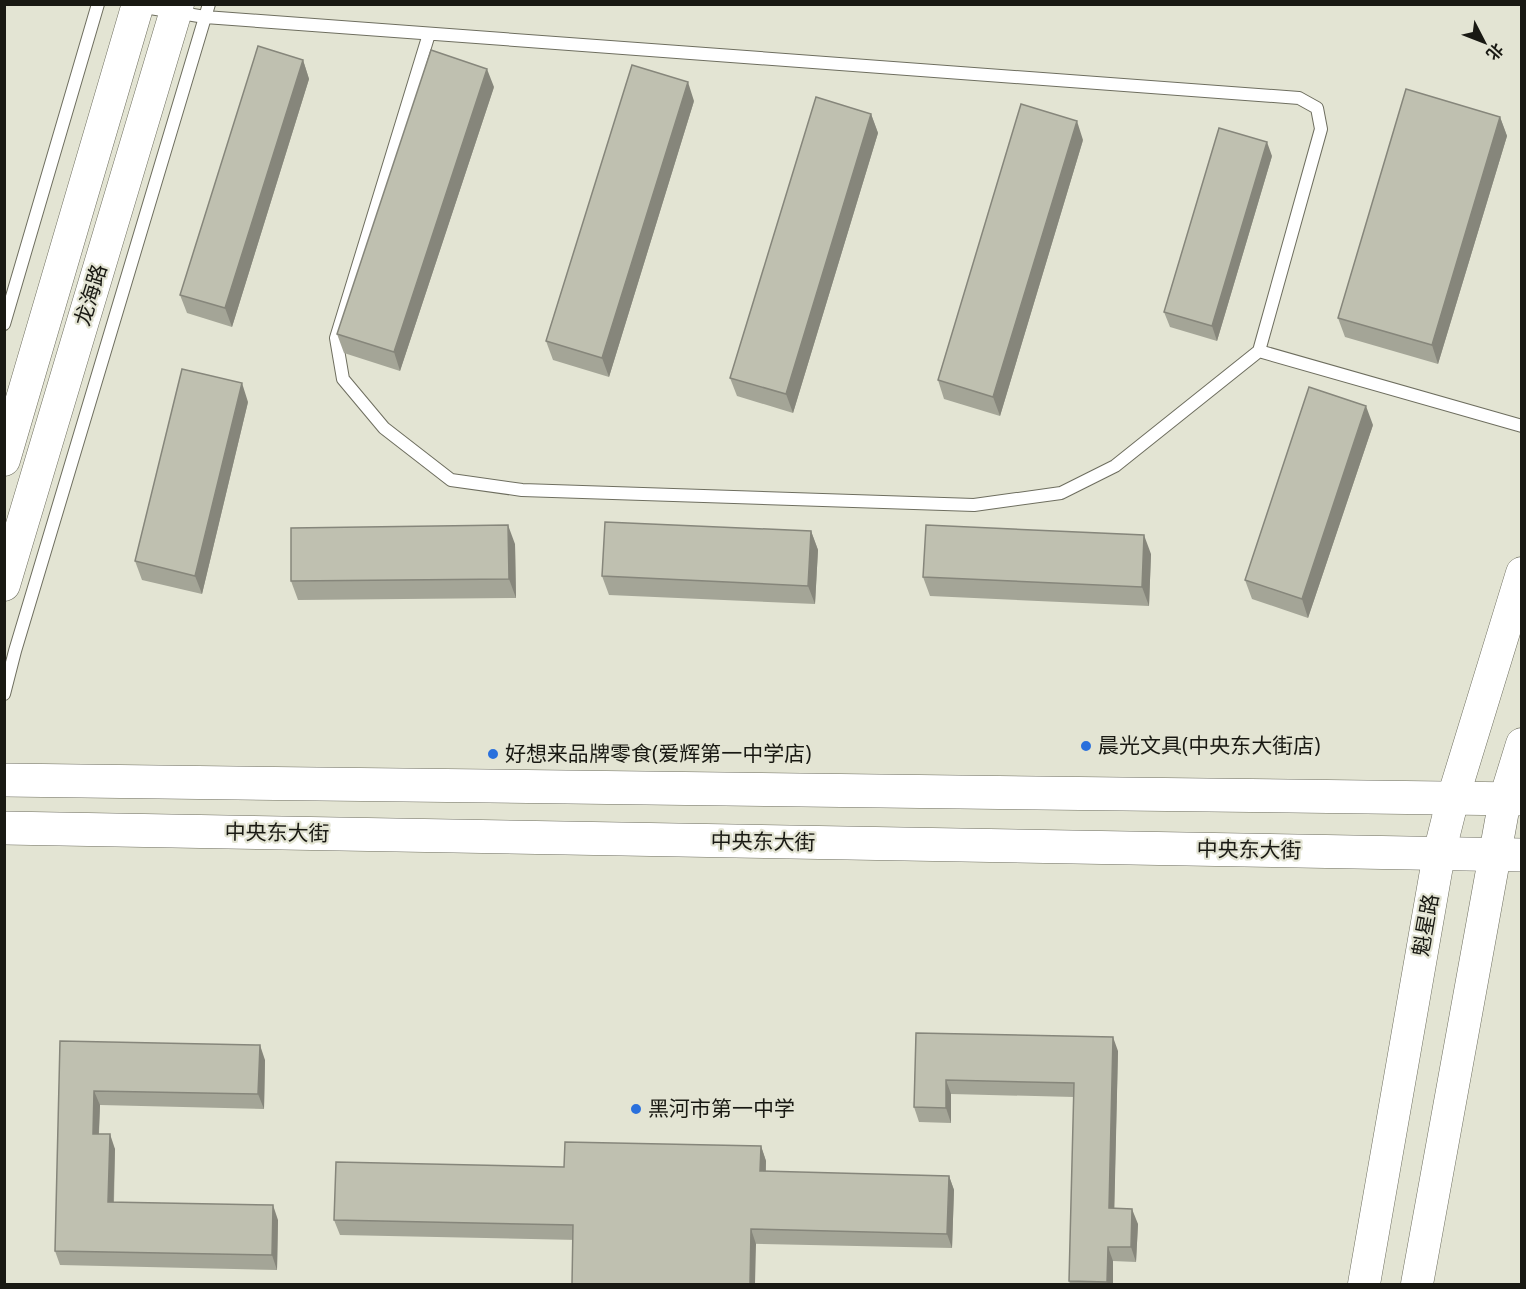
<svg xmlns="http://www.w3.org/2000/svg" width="1526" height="1289" viewBox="0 0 1526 1289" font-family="'Open Sans','Noto Sans SC',sans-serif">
	<rect width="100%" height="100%" fill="#e3e4d3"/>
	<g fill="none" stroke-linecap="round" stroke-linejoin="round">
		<defs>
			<path id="service" d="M138 6 205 17 1299 98 1317 108 1321 129 1259 351 1522 426
				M429 34 336 338 343 379 384 428 451 480 522 490 974 505 1061 493 1115 466 1259 351
				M4 324 98 4
				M4 694 15 651 209 4"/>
			<path id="tertiary" d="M4 460 138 4
				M4 585 178 4
				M1364 1284 1439 854 1453 798 1522 573
				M1417 1284 1505 799 1522 744"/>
			<path id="primary" d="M4 780 1522 799
				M4 828 1522 855"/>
		</defs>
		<use href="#service" stroke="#6e6e5f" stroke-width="14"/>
		<use href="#tertiary" stroke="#6e6e5f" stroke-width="33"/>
		<use href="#primary" stroke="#6e6e5f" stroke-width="34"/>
		<use href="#service" stroke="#fff" stroke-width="12"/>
		<use href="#tertiary" stroke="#fff" stroke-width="32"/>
		<use href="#primary" stroke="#fff" stroke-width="33"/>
	</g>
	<path fill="#a4a597" d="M303 60 309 79 232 327 187 313 180 295Z
		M494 87 400 371 344 353 337 334Z
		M694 101 609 377 553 360 546 341Z
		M871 114 878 133 793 413 737 396 730 378Z
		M1500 117 1507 136 1438 364 1345 337 1338 318Z
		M1083 140 1000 416 944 399 938 380Z
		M1272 156 1217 341 1170 327 1164 312Z
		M248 402 202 594 142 580 135 561Z
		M1373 425 1308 618 1252 599 1245 580Z
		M811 531 818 550 815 604 609 595 602 576Z
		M515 544 516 598 298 600 291 581Z
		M1151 554 1149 606 930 596 923 577Z
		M916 1033 1118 1051 1114 1208 1138 1224 1136 1262 1113 1261V1284H1070L1069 1281 1074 1097 951 1094V1123L919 1122 914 1107Z
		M60 1041 265 1060 264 1109 100 1105 99 1134 115 1149 114 1202 278 1220 277 1270 60 1265 55 1251Z
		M761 1146 766 1161V1172L949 1176 954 1190 952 1248 340 1235 334 1220 564 1167Z"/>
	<path fill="#86867b" d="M303 60 309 79 232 327 225 308Z
		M487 69 494 87 400 371 394 352Z
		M688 82 694 101 609 377 602 358Z
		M871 114 878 133 793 413 786 394Z
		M1500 117 1507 136 1438 364 1432 345Z
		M1077 121 1083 140 1000 416 993 397Z
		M1267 142 1272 156 1217 341 1212 326Z
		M242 383 248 402 202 594 195 576Z
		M1366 406 1373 425 1308 618 1302 599Z
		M508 525 515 544 516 598 509 579Z
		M811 531 818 550 815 604 808 586Z
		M1144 535 1151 554 1149 606 1142 587Z
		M1113 1037 1118 1051 1114 1223 1109 1208Z
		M260 1045 265 1060 264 1109 258 1094Z
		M946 1080 951 1094V1123L946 1108Z
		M94 1091 100 1105 98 1149 93 1134Z
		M110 1134 115 1149 113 1216 108 1202Z
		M761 1146 766 1161 765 1186 760 1171Z
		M949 1176 954 1190 952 1248 947 1234Z
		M273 1205 278 1220 277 1270 272 1255Z
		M1132 1209 1138 1224 1136 1262 1131 1247Z
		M751 1229 756 1244 755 1284H750Z
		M1108 1247 1113 1261V1284H1108L1107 1282Z"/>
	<path fill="#bfc0b0" stroke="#86867b" stroke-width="1.5" d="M258 46 303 60 225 308 180 295Z
		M431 50 487 69 394 352 337 334Z
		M632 65 688 82 602 358 546 341Z
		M1406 89 1500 117 1432 345 1338 318Z
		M816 97 871 114 786 394 730 378Z
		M1021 104 1077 121 993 397 938 380Z
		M1219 128 1267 142 1212 326 1164 312Z
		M182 369 242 383 195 576 135 561Z
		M1309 387 1366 406 1302 599 1245 580Z
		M605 522 811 531 808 586 602 576Z
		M508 525 509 579 291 581V528Z
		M926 525 1144 535 1142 587 923 577Z
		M916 1033 1113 1037 1109 1208 1132 1209 1131 1247H1108L1107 1282 1069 1281 1074 1083 946 1080V1108L914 1107Z
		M60 1041 260 1045 258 1094 94 1091 93 1134H110L108 1202 273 1205 272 1255 55 1251Z
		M565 1142 761 1146 760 1171 949 1176 947 1234 751 1229 750 1284H572L573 1225 334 1220 336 1162 564 1167Z"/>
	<g fill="#2a70dc" stroke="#e3e4d3" stroke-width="2">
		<circle cx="1086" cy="746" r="6"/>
		<circle cx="493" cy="754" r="6"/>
		<circle cx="636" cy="1109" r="6"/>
	</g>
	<g text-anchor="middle" stroke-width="4.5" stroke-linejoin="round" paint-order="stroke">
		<g font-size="21" fill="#191913" stroke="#e3e4d3">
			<text transform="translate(91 295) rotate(-73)" y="7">龙海路</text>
			<text transform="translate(277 833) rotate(1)" y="7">中央东大街</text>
			<text transform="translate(763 842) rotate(1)" y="7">中央东大街</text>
			<text transform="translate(1249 850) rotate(1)" y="7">中央东大街</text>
			<text transform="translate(1426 925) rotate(-80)" y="7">魁星路</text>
		</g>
		<g font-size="21" fill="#191913" stroke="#e3e4d3" text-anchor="start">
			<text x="1098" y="753">晨光文具(中央东大街店)</text>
			<text x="505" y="761">好想来品牌零食(爱辉第一中学店)</text>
			<text x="648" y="1116">黑河市第一中学</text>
		</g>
	</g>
	<rect width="1526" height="1289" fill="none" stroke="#191913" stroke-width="12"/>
	<g transform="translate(1484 42) rotate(132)" stroke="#e3e4d3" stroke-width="4.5" paint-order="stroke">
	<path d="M0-4.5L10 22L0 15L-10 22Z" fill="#191913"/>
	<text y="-9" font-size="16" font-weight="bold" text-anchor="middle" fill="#191913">北</text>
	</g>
</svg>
